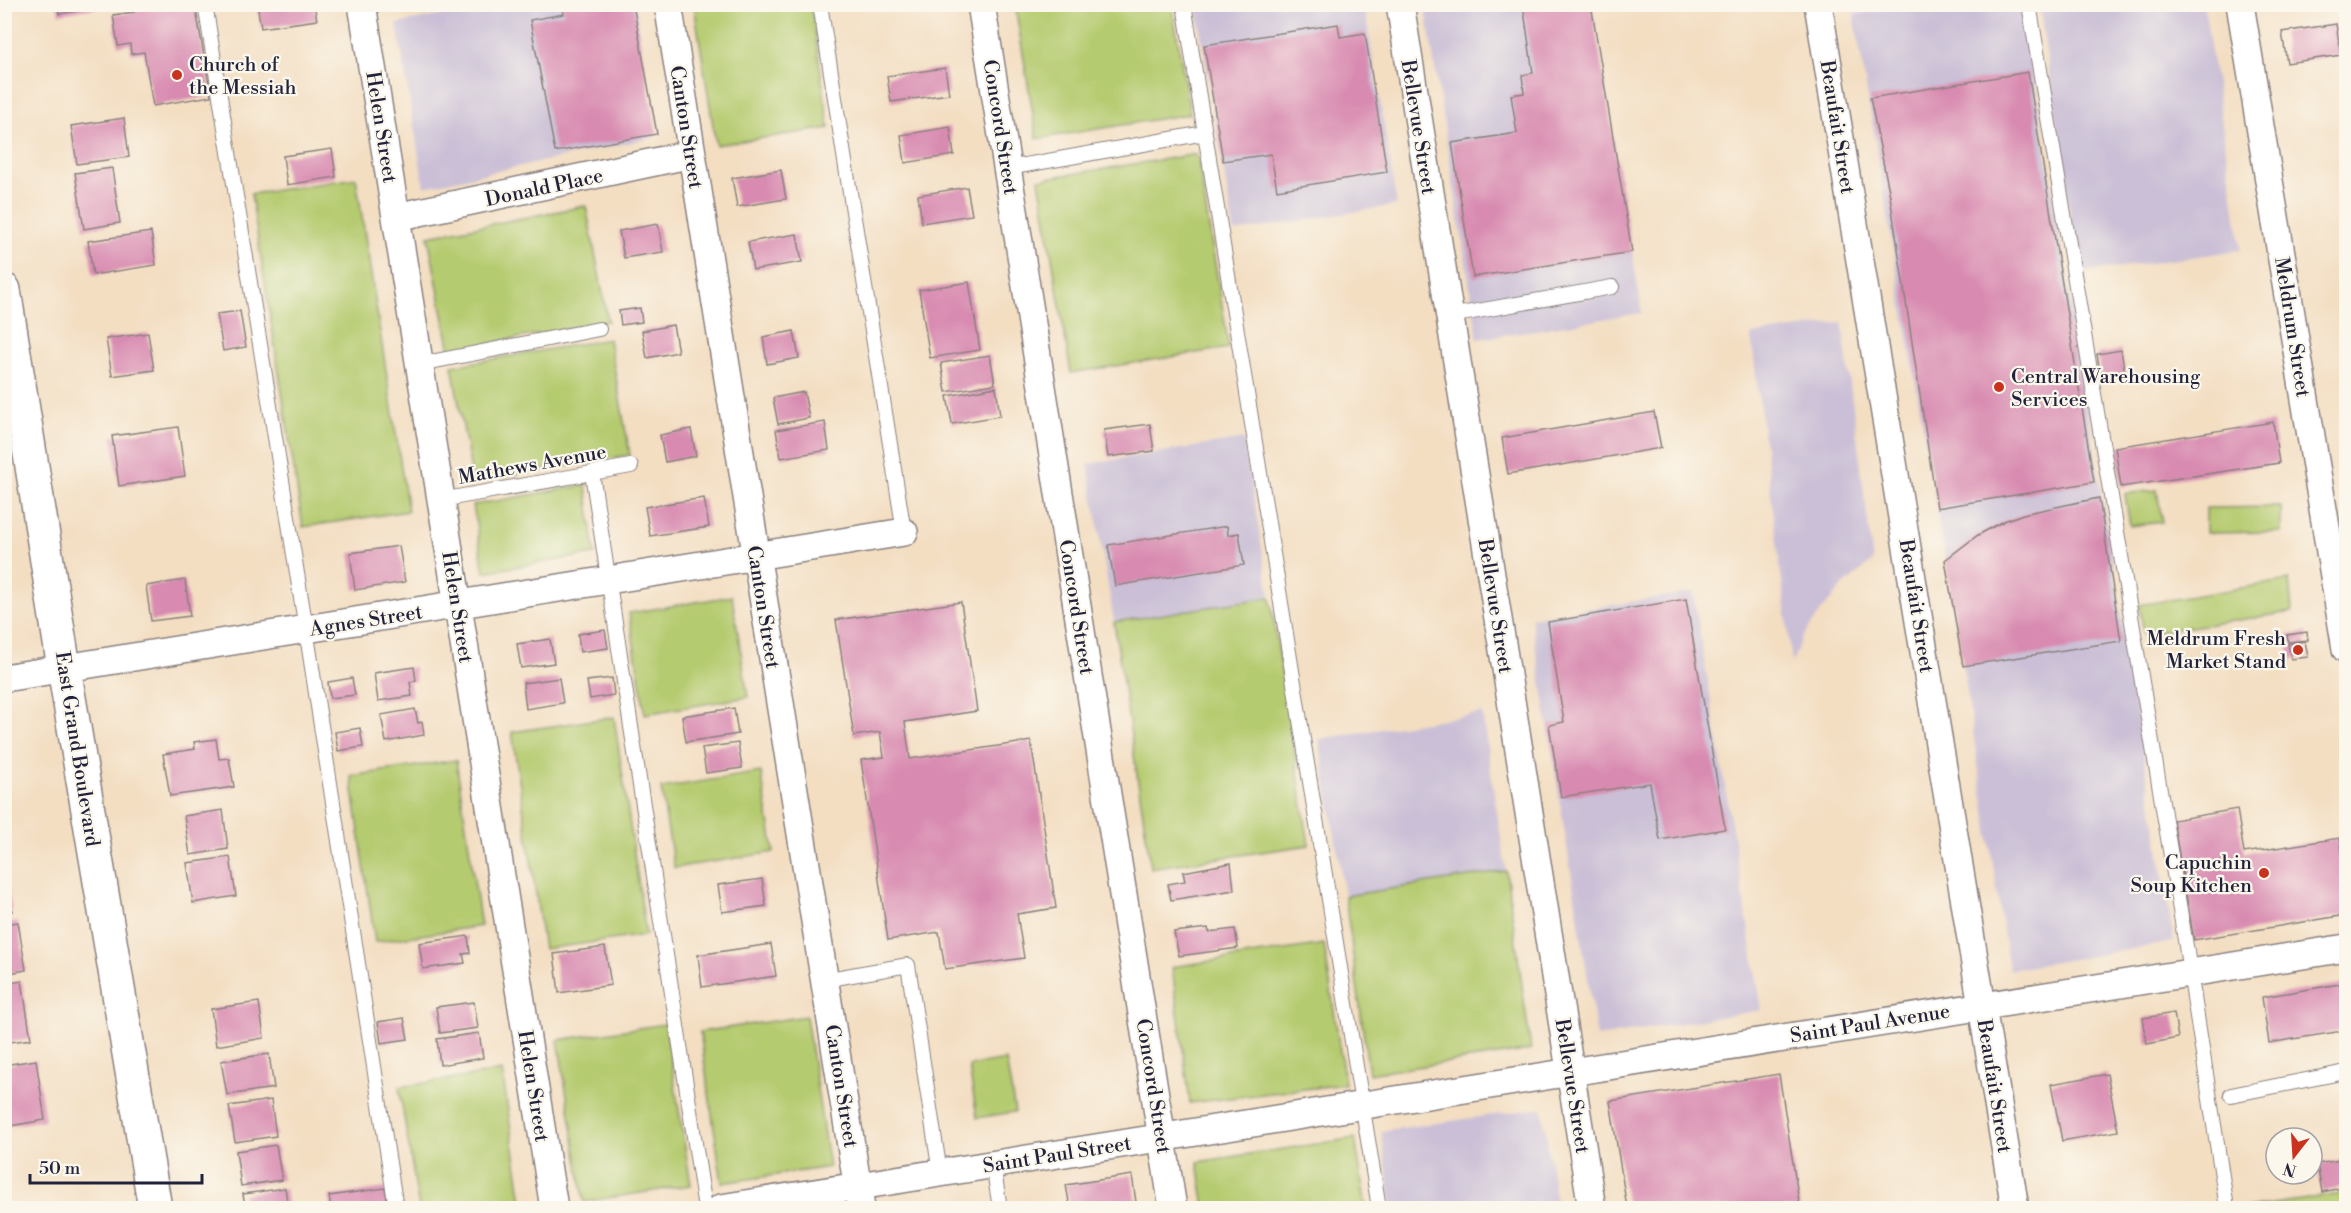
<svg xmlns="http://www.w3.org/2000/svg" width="2351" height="1213" viewBox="0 0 2351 1213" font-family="'Libre Bodoni',serif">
	<rect width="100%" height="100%" fill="#fbf7ec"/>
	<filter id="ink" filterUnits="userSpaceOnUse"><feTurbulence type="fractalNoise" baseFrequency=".0167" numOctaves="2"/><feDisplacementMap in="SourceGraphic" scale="12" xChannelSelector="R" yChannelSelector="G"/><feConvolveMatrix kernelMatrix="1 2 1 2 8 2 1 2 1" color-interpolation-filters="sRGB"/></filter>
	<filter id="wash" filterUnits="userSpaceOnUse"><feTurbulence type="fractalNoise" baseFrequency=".008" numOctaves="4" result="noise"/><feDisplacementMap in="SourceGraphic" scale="24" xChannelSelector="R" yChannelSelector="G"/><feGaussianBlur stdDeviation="1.35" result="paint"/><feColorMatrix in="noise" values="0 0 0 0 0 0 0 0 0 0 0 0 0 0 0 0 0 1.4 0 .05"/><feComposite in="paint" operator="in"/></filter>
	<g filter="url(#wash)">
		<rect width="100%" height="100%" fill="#f3dec2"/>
		<path fill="#ead1ec" d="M1852 4 1916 5 1854 15Z"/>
		<path fill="#cabfd6" d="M491 5H635L655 137 424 187 397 24Z
			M1196 5H1364L1397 205 1234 232Z
			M1425 5H1592L1642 313 1478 339Z
			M1916 5H2022L2174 942 2009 970 1964 672 1854 15Z
			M2039 5H2204L2241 250 2079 273Z
			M1842 322 1873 561 1842 587 1822 610 1802 638 1792 663 1751 335Z
			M1244 439 1270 597 1114 622 1088 464Z
			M1693 592 1762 1010 1597 1037 1531 618Z
			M1482 713 1506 871 1345 896 1319 739Z
			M1542 1108 1557 1208H1392L1381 1131Z"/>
		<path fill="#b5cb6f" stroke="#6c7655" stroke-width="1.5" d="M694 5H811L829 128 716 145Z
			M1015 5H1172L1190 114 1037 139Z
			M1197 154 1229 348 1071 373 1039 179Z
			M356 178 408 511 303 527 251 194Z
			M586 206 608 321 450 351 428 236Z
			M609 339 630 455 473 482 452 366Z
			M586 485 595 554 484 572 473 505Z
			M2157 490 2162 522 2130 526 2125 494Z
			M2281 507V532L2206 533V508Z
			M2289 580 2292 612 2144 634 2139 605Z
			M732 596 748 697 645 714 629 613Z
			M1270 597 1309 845 1151 868 1114 622Z
			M614 717 646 935 544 949 512 732Z
			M456 760 481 926 375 942 351 776Z
			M761 772 774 852 674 868 661 788Z
			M1506 871 1531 1050 1369 1074 1345 896Z
			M1324 944 1345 1084 1190 1103 1172 967Z
			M806 1016 829 1167 722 1183 700 1032Z
			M665 1024 691 1185 584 1202 558 1040Z
			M1006 1060 1015 1112 977 1118 969 1066Z
			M502 1071 523 1208H419L399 1087Z
			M1355 1138 1366 1208H1205L1198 1162Z
			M2346 1193V1208H2248Z"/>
		<g id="blocks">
			<path fill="#d88ab0" d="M57 4H110V6L59 14Z
				M133 4H195L211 96 153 106 144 52 131 54 130 44 118 46 113 15 134 12Z
				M257 4H314L317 20 261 28Z
				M562 4H633L657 134 555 152 530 20 564 14Z
				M1523 4H1591L1632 252 1473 277 1452 143 1517 133 1511 95 1524 93 1522 75 1533 73Z
				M1857 4H1879V6L1858 9Z
				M1338 24 1340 37 1365 33 1387 172 1277 190 1271 154 1223 161 1204 45Z
				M2336 24 2341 55 2287 63 2282 32Z
				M945 68 949 94 891 102 887 76Z
				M2028 72 2094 482 1937 508 1890 196 1870 98Z
				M124 118 129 157 77 164 71 126Z
				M950 127 954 155 905 163 901 135Z
				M332 149 336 177 287 185 283 156Z
				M112 168 120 223 84 229 75 173Z
				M781 170 786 199 737 207 732 178Z
				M967 187 972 215 922 223 918 195Z
				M658 224 663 252 624 258 619 231Z
				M151 232 156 265 93 275 88 241Z
				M797 234 802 262 753 270 748 242Z
				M969 282 980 350 930 358 919 290Z
				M640 308 642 322 621 325 619 311Z
				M240 311 246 347 223 351 217 314Z
				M673 325 678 352 647 358 642 331Z
				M794 331 799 358 767 364 763 337Z
				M148 333 154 370 112 376 106 339Z
				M2121 350 2125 374 2101 378 2097 354Z
				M990 355 995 384 946 392 941 363Z
				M996 387 1000 416 952 424 947 396Z
				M804 392 809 418 778 424 773 398Z
				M1654 412 1661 448 1508 474 1502 438Z
				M825 422 829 450 781 458 776 430Z
				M2273 422 2279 463 2121 487 2115 447Z
				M1150 424 1154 451 1108 457 1104 430Z
				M178 427 185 476 119 486 112 436Z
				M691 429 696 456 665 462 660 435Z
				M704 498 709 527 650 536 645 507Z
				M2099 498 2121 641 1963 666 1945 560 1978 535 2004 521 2023 514Z
				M1227 526 1228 535 1239 533 1244 565 1115 586 1108 545Z
				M399 546 405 582 355 590 350 553Z
				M185 580 190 616 151 621 146 586Z
				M1686 599 1725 829 1660 840 1650 783 1561 797 1549 725 1564 722 1548 622Z
				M961 602 977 711 905 722 910 759 1031 741 1056 908 1017 914 1024 958 945 969 939 932 888 940 861 760 884 757 880 732 854 736 836 620Z
				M605 630 608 648 580 652 578 634Z
				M2307 632 2308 640 2288 642 2287 635Z
				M550 639 554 663 521 668 517 644Z
				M2305 641 2308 657 2291 659 2288 644Z
				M414 667 416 681 410 682 412 696 378 701 374 673Z
				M352 678 355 695 330 698 328 682Z
				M559 678 563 703 526 709 523 683Z
				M612 678 614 695 590 699 587 681Z
				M734 708 738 734 686 742 682 716Z
				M415 709 418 723 422 722 424 735 386 742 381 715Z
				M360 728 363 747 338 751 335 732Z
				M216 739 219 759 229 758 234 787 170 796 163 754 195 749 194 742Z
				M738 743 742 768 706 773 702 748Z
				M2237 809 2244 853 2340 838 2346 877V915L2194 940 2173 820Z
				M223 810 228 849 190 855 184 816Z
				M230 857 236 896 193 903 187 863Z
				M1231 863 1234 890 1171 900 1168 884 1185 881 1183 872Z
				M4 873 12 911 4 912Z
				M762 879 766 906 722 912 718 885Z
				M18 922 26 970 4 974V924Z
				M1208 928 1209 932 1235 929 1238 948 1179 956 1174 932Z
				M468 936 470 953 463 954 465 963 423 969 419 943Z
				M771 944 776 976 702 987 698 955Z
				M605 947 611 985 559 993 554 954Z
				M22 981 31 1039 4 1043V984Z
				M2346 983V1038H2343L2342 1031 2269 1043 2262 997Z
				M259 1002 264 1038 216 1046 211 1009Z
				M474 1002 478 1028 440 1033 436 1007Z
				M2174 1013 2178 1038 2147 1044 2143 1018Z
				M404 1018 408 1039 381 1043 378 1022Z
				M479 1033 483 1058 440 1065 437 1039Z
				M269 1054 274 1088 227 1095 221 1061Z
				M36 1060 45 1120 4 1127V1065Z
				M1779 1074 1800 1208H1627L1610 1101Z
				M2107 1074 2118 1131 2062 1141 2051 1084Z
				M271 1100 276 1136 235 1142 229 1106Z
				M276 1145 282 1180 241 1186 236 1151Z
				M2346 1159V1187L2322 1192 2317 1164Z
				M1132 1175 1136 1202 1094 1208H1070L1066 1185Z
				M285 1188 288 1208H245L243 1194Z
				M385 1188 389 1208H331L329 1196Z"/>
		</g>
	</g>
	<g filter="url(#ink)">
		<use href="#blocks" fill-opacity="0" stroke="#8a807e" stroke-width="1.5"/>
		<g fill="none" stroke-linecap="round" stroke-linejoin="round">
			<defs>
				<path id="service" d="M205 4 306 629 396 1208
					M820 4 904 532
					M1184 4 1379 1208
					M2029 4 2186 946 2227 1208
					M1008 168 1205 133
					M1450 316 1612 287
					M420 364 599 329
					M592 473 705 1208
					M441 500 631 466
					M824 980 908 965 940 1173
					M2231 1095 2346 1072
					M993 1165 1000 1208"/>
				<path id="minor" d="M362 4 554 1208
					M668 4 861 1208
					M981 4 1173 1208
					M1400 4 1592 1208
					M1818 4 2015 1208
					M2240 4 2346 649
					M396 217 692 154
					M4 678 904 532
					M721 1208 2346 948"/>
				<path id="secondary" d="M4 290 64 668 155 1208"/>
			</defs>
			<use href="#service" stroke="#8a807e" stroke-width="16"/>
			<use href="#minor" stroke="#8a807e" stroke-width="30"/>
			<use href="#secondary" stroke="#8a807e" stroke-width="36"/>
			<use href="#service" stroke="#fff" stroke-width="14"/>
			<use href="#minor" stroke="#fff" stroke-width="27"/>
			<use href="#secondary" stroke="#fff" stroke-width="33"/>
		</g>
	</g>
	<g fill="#c8321e" stroke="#fbf7ec" stroke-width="2">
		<circle cx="177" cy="75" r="6"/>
		<circle cx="1999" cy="387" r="6"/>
		<circle cx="2298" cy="650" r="6"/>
		<circle cx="2264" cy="873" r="6"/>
	</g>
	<g text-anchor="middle" stroke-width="4.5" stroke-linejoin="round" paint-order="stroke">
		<g font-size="20" fill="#22223b" stroke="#fbf7ec" text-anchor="start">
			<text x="189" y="71">Church of<tspan x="189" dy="23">the Messiah</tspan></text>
			<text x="2011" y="383">Central Warehousing<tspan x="2011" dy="23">Services</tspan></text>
			<text x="2286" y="645" text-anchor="end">Meldrum Fresh<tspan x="2286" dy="23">Market Stand</tspan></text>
			<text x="2252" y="869" text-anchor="end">Capuchin<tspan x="2252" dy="23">Soup Kitchen</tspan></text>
		</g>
		<g font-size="20" fill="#22223b" stroke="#fbf7ec">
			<text transform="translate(382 127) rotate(81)" y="7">Helen Street</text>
			<text transform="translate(687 127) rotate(81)" y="7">Canton Street</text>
			<text transform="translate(1001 127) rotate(81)" y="7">Concord Street</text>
			<text transform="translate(1419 127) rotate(81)" y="7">Bellevue Street</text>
			<text transform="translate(1838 127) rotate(81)" y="7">Beaufait Street</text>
			<text transform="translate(544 187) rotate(-12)" y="7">Donald Place</text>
			<text transform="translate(2293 327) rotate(81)" y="7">Meldrum Street</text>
			<text transform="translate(532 464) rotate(-10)" y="7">Mathews Avenue</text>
			<text transform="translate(1496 606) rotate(81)" y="7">Bellevue Street</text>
			<text transform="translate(1917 606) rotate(81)" y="7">Beaufait Street</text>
			<text transform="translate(458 607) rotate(81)" y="7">Helen Street</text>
			<text transform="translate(764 607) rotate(81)" y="7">Canton Street</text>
			<text transform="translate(1077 607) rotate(81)" y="7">Concord Street</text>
			<text transform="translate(366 620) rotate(-9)" y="7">Agnes Street</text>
			<text transform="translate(78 749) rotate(81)" y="7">East Grand Boulevard</text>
			<text transform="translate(1870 1023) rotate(-9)" y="7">Saint Paul Avenue</text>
			<text transform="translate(534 1086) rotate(81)" y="7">Helen Street</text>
			<text transform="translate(842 1086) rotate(81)" y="7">Canton Street</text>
			<text transform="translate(1154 1086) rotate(81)" y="7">Concord Street</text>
			<text transform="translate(1573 1086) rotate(81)" y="7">Bellevue Street</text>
			<text transform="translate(1995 1086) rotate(81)" y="7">Beaufait Street</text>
			<text transform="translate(1057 1154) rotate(-9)" y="7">Saint Paul Street</text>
		</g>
	</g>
	<rect width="2351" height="1213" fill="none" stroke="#fbf7ec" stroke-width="24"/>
	<g transform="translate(2294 1156) rotate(197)"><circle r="28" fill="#fbf7ec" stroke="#a4a2a5" stroke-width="1.5"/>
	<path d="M0-4.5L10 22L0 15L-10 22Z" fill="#c8321e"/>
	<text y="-9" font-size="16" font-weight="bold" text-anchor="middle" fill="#22223b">N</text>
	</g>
	<path d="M30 1174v9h172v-9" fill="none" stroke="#22223b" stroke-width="3"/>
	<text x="39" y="1174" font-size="18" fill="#22223b" stroke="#fbf7ec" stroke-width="4.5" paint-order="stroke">50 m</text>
</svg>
